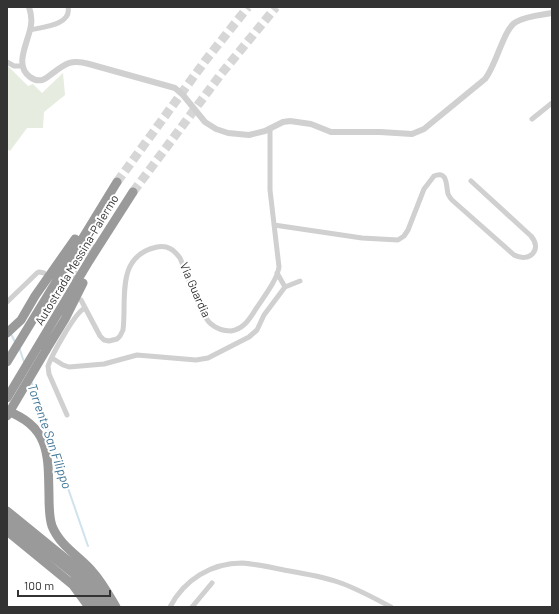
<svg xmlns="http://www.w3.org/2000/svg" width="559" height="614" viewBox="0 0 559 614" font-family="Barlow,sans-serif">
	<rect width="100%" height="100%" fill="#fff"/>
	<path fill="#e6ecdf" d="M7 65 28 86 33 84 42 93 63 73 65 95 44 112 43 128H27L10 151 7 149Z"/>
	<g fill="none" stroke-linecap="round" stroke-linejoin="round">
		<path stroke="#cfe2ee" stroke-width="2" d="M11 334 15 342
			M19 347 24 362
			M31 381 88 546"/>
		<path stroke="#d6d6d6" stroke-width="5" stroke-dasharray="5 2.5" stroke-linecap="butt" d="M55 281 71 293"/>
		<path stroke="#d6d6d6" stroke-width="9" stroke-dasharray="9 4.5" stroke-linecap="butt" d="M117 182 205 61 248 7
			M133 192 221 74 276 7"/>
		<path stroke="#d0d0d0" stroke-width="2.5" d="M65 275 95 245
			M73 280 86 241"/>
		<path stroke="#d0d0d0" stroke-width="5" d="M30 30C43 27 72 25 68 7
			M7 62 14 66H22
			M532 119 552 103
			M274 225 362 238 398 240 404 236 408 230 424 189 434 176C448 170 446 186 448 194 449 196 450 198 452 200L514 255C529 263 543 250 531 236L471 181
			M277 273 285 287
			M81 300 100 336 104 340 109 341 117 339 120 336 123 330C127 299 115 256 157 247 168 245 174 250 180 258 187 274 200 315 211 324 217 329 224 331 231 331 243 329 248 321 254 312 262 299 277 281 279 267L270 190V128
			M7 302 37 273 39 272 44 273
			M52 358 63 365 69 367 104 364 137 355 196 360 208 358 249 337 257 330 264 315 285 287 300 281
			M67 415 49 374 48 366C52 355 75 312 85 308
			M170 607C184 580 211 563 242 563 256 564 270 567 284 570 302 573 321 576 338 582 356 588 374 598 391 607
			M192 607 212 583"/>
		<path stroke="#d0d0d0" stroke-width="6" d="M29 7C31 13 32 19 31 25 29 41 13 65 30 77 34 80 37 81 42 80 46 79 49 76 53 73 66 63 72 59 89 64L175 88 183 95 205 122 216 129 228 133 249 135 265 131 283 122 290 121 311 124 331 132H380L412 134 424 129 485 79C496 66 504 28 516 22 526 16 541 15 552 13"/>
		<path stroke="#9a9a9a" stroke-width="9" d="M7 333 21 320 35 296 75 239
			M46 350 65 319 83 283
			M7 362 117 182
			M7 398 89 261 133 192
			M7 411C51 427 48 457 49 496 49 506 49 517 52 526 60 546 79 556 92 571 102 582 109 595 116 607
			M7 511 82 572 91 582 107 607
			M7 520 73 573 81 581 99 607
			M7 531 73 585 89 607"/>
		<path stroke="#9a9a9a" stroke-width="9" d="M7 416 46 350"/>
	</g>
	<g text-anchor="middle" stroke-width="4" stroke-linejoin="round" paint-order="stroke">
		<g font-size="12" fill="#333" stroke="#fff">
			<text transform="translate(77 260) rotate(-59)" y="4">Autostrada Messina-Palermo</text>
			<text transform="translate(195 290) rotate(66)" y="4">Via Guardia</text>
		</g>
		<g font-size="13" font-style="italic" fill="#3f7597" stroke="#fff">
			<text transform="translate(50 436) rotate(71)" y="5">Torrente San Filippo</text>
		</g>
	</g>
	<rect width="559" height="614" fill="none" stroke="#333333" stroke-width="16"/>
	<path d="M18 590v6h92v-6" fill="none" stroke="#333333" stroke-width="2"/>
	<text x="24" y="590" font-size="12" fill="#333333" stroke="#ffffff" stroke-width="3" paint-order="stroke">100 m</text>
</svg>
